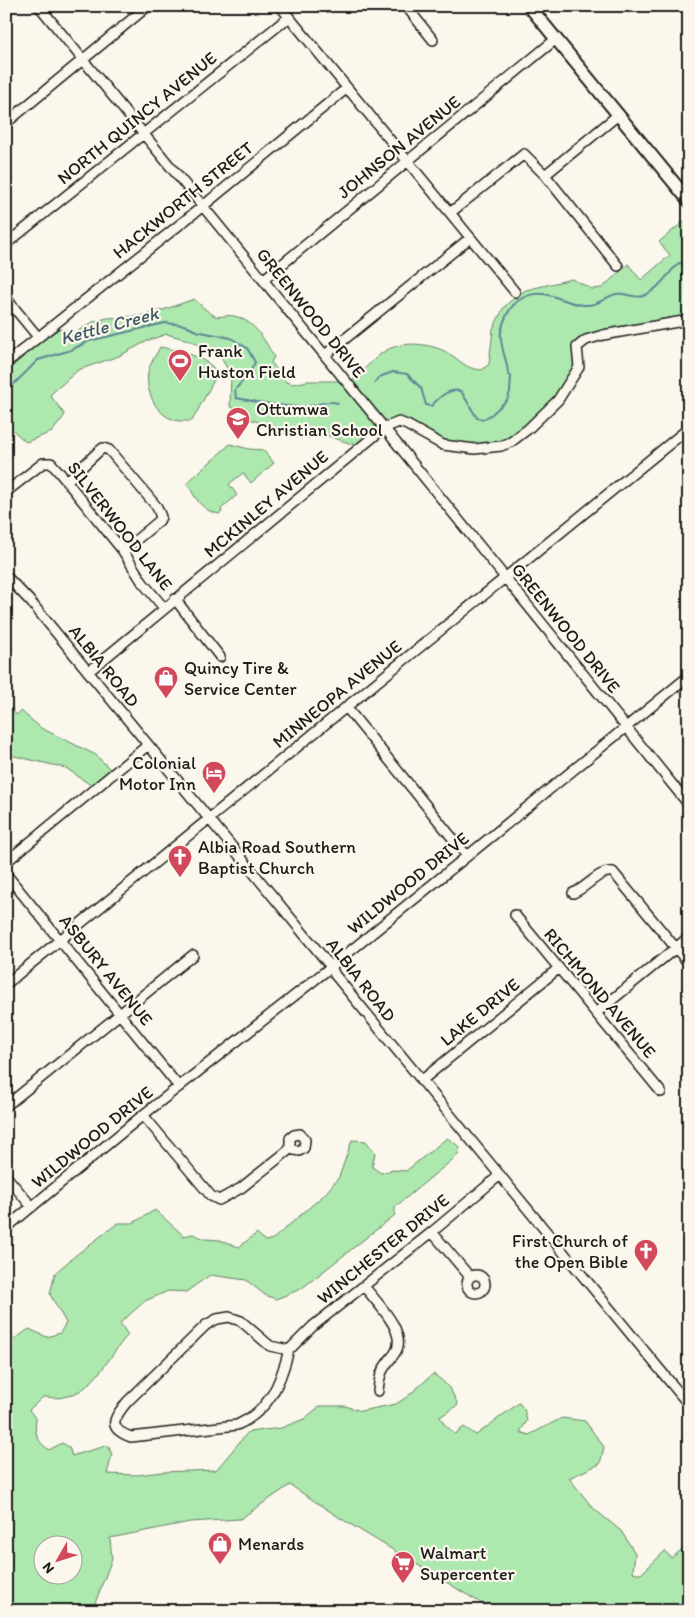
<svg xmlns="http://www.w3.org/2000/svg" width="695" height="1617" viewBox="0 0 695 1617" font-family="Itim,sans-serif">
	<rect width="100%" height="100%" fill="#fbf7ec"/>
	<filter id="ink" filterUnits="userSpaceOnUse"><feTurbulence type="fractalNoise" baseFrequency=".02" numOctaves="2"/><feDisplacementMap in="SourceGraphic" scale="10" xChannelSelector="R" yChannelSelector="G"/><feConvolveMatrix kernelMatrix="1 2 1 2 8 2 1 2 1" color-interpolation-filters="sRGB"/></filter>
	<g filter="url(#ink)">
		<path fill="#ade8ae" stroke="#648265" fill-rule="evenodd" d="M689 217V320L603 335 577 347 579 367 558 400 501 446H454L399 422 360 447 326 435 309 438 291 436 246 417 230 406 231 375 220 356 191 341 167 334 149 340 119 356 78 370 50 395 65 415 52 432 26 442 6 424V372L39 343 59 329 76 332 93 322 107 318 139 316 163 310 194 299C200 304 207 312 215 316 221 318 228 314 234 316 254 320 265 340 274 357L271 362 286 382 293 384 308 381H352C363 371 378 353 391 348 408 341 433 344 448 353 462 361 465 369 482 370L489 364 493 329 504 307 517 295 526 290 572 279 592 289 602 288 628 264 641 280 670 255 659 242Z
			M160 347C180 351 197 354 213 367L214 380 192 421C185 421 179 422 172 419 155 413 145 390 148 372 150 363 156 355 160 347Z
			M230 444 249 449 263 450 274 463 251 483 243 473 229 484 237 495 221 509 222 512 219 514C201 511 195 497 187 483Z
			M6 707 11 708 16 715 21 711 41 728 96 755 114 773 95 788 66 768 10 755 6 760Z
			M447 1138 460 1147 457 1156 395 1207V1215L301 1289 276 1299 265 1295 246 1280 210 1275 186 1292 168 1291 145 1301 120 1323 128 1335C108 1356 95 1392 63 1397 57 1399 50 1397 43 1397L29 1410 36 1419C34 1434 37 1441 49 1450L62 1443 69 1447 72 1456C84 1451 96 1450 108 1445L112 1455 107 1474 138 1475 161 1472 216 1470 248 1432 281 1428 304 1419 320 1406H345L361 1411 396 1404 407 1397 433 1374C446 1382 452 1390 458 1405L440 1417 444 1424 455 1434 464 1427 476 1435 519 1403 524 1409 527 1421 520 1432 529 1435 562 1418 585 1421 604 1447 600 1464 569 1478 593 1508 621 1531 635 1553 633 1572 641 1574 665 1551 671 1558 689 1544V1611H494L340 1518 290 1485 240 1519 190 1522 110 1538 112 1559 92 1611H6V1345L29 1329 47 1337 60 1333 66 1323 50 1294 55 1273 76 1255 118 1223H133L155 1210 184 1236 193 1234 205 1239 220 1240 239 1247 257 1233 265 1241 273 1239 325 1194 339 1177 352 1140 366 1141 375 1153 372 1167 381 1173 392 1170 406 1171ZM72 1544V1574H42V1544Z"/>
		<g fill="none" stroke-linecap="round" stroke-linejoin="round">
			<path stroke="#5c8795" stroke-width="2" d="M375 383 379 377 393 372 407 374 421 388 426 405 431 406C440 397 448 388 461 391L477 418 484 419 492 414 507 400 510 392 511 376 508 374C508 361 499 346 501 332 503 321 509 307 519 300 542 284 561 303 584 305 599 306 604 297 616 294 624 292 635 299 643 296 659 290 667 274 679 263L689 265
				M6 392 38 360 71 350 89 341 165 323 184 325 196 331 231 338 247 348 255 362 250 372 235 390 236 398C257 402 279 406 299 407 314 408 324 399 338 403"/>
			<defs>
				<path id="minor" d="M39 6 381 424 689 805
					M280 6 515 292
					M406 6 433 40
					M6 123 148 6
					M545 175 618 115
					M450 213 524 154 545 175 618 266
					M6 244 289 17
					M263 280 556 39
					M6 298 38 337
					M325 355 470 238
					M6 363 203 206 347 88
					M67 481 99 451 103 448 109 450 157 507 161 517 159 521 123 551
					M6 492 43 463H51L59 472 123 551 143 583 164 608
					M6 576 30 601 331 967 335 975 689 1405
					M175 599 220 657
					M88 672 384 428 399 422 407 425 443 445 475 449 501 446 511 442 528 429 558 400 579 367 577 347 586 340 603 335 689 320
					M346 707 467 856
					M6 862 148 745
					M6 874 179 1087
					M573 893C587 888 598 870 613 872L689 964
					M515 915 661 1092
					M6 984 689 428
					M596 1013 689 937
					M421 1081 559 968
					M6 1106 193 955
					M143 1115 211 1196 219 1200 241 1188 290 1149
					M300 1134 305 1140 304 1148 299 1151 290 1149V1138L294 1135Z
					M6 1176 32 1207
					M6 1228 143 1115 322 974 689 676
					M432 1232 470 1277
					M467 1284a9 9 0 1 1 18 0a9 9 0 1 1-18 0Z
					M364 1286C376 1302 409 1333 395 1353 383 1369 380 1370 378 1391
					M229 1317 241 1321 270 1346 289 1350C280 1384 270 1410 237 1425L131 1437C106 1428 114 1418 127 1402L206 1325 217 1319Z
					M289 1350 313 1326 432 1232 500 1175"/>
				<path id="major" d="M529 6 689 201"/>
			</defs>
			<use href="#minor" stroke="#1c1c1c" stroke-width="12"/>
			<use href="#major" stroke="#1c1c1c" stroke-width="15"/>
			<use href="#minor" stroke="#fbf7ec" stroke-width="9"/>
			<use href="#major" stroke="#fbf7ec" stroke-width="11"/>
		</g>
	</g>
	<defs>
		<symbol id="stadium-pin" viewBox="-11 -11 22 30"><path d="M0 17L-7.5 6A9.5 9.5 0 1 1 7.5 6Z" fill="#d1495b" stroke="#fbf7ec"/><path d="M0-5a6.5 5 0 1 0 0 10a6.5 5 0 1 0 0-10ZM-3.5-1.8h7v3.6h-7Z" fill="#fff"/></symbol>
		<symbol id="school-pin" viewBox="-11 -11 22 30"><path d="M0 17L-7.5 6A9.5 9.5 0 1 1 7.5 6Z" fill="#d1495b" stroke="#fbf7ec"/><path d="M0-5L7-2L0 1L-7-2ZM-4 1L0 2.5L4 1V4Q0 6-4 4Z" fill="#fff"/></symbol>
		<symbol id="shop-pin" viewBox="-11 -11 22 30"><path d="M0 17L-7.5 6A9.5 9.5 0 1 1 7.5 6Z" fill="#d1495b" stroke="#fbf7ec"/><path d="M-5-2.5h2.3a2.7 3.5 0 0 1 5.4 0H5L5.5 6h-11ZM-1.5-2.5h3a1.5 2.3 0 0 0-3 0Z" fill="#fff"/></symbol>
		<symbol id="hotel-pin" viewBox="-11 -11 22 30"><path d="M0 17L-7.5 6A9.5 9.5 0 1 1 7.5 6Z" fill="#d1495b" stroke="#fbf7ec"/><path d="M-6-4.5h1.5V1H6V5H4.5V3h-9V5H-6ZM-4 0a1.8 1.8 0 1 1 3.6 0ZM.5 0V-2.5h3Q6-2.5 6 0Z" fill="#fff"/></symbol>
		<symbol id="church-pin" viewBox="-11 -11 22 30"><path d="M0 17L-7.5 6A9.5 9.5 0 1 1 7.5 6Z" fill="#d1495b" stroke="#fbf7ec"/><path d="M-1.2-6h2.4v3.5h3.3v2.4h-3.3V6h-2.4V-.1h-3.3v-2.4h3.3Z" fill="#fff"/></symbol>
		<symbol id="supermarket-pin" viewBox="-11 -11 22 30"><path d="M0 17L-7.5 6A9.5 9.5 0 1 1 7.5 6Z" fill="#d1495b" stroke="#fbf7ec"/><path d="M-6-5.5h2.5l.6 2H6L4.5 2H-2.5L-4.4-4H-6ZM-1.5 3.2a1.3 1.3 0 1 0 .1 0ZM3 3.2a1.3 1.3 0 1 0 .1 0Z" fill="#fff"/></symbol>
	</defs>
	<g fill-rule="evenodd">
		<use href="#stadium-pin" x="166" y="347" width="28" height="38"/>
		<use href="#school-pin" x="224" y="405" width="28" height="38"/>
		<use href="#shop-pin" x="152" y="664" width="28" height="38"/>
		<use href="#hotel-pin" x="200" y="759" width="28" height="38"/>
		<use href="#church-pin" x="166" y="843" width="28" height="38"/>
		<use href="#church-pin" x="632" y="1237" width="28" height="38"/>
		<use href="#shop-pin" x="206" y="1530" width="28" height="38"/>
		<use href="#supermarket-pin" x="389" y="1549" width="28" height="38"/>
	</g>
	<g text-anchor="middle" stroke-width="4.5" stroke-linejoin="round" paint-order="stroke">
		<g font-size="18" fill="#1c1c1c" stroke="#fbf7ec">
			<text transform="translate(137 118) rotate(-39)" y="6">NORTH QUINCY AVENUE</text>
			<text transform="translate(399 147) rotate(-39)" y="6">JOHNSON AVENUE</text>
			<text transform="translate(183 200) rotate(-39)" y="6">HACKWORTH STREET</text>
			<text transform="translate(311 313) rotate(51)" y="6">GREENWOOD DRIVE</text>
			<text transform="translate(266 504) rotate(-40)" y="6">MCKINLEY AVENUE</text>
			<text transform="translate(120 526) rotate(52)" y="6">SILVERWOOD LANE</text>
			<text transform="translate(566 628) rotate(51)" y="6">GREENWOOD DRIVE</text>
			<text transform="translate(104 666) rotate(51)" y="6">ALBIA ROAD</text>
			<text transform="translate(337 694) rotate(-39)" y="6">MINNEOPA AVENUE</text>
			<text transform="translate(408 883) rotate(-39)" y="6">WILDWOOD DRIVE</text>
			<text transform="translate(106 970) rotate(51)" y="6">ASBURY AVENUE</text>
			<text transform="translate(361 980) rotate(52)" y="6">ALBIA ROAD</text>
			<text transform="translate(600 993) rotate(50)" y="6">RICHMOND AVENUE</text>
			<text transform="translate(480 1012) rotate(-39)" y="6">LAKE DRIVE</text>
			<text transform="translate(92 1137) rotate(-39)" y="6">WILDWOOD DRIVE</text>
			<text transform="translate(383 1249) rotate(-39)" y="6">WINCHESTER DRIVE</text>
		</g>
		<g font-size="18" fill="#1c1c1c" stroke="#fbf7ec" text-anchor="start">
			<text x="198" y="357">Frank<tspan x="198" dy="21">Huston Field</tspan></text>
			<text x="256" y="415">Ottumwa<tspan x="256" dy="21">Christian School</tspan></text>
			<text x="184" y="674">Quincy Tire &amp;<tspan x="184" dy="21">Service Center</tspan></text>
			<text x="196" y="769" text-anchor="end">Colonial<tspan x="196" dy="21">Motor Inn</tspan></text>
			<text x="198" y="853">Albia Road Southern<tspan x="198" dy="21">Baptist Church</tspan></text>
			<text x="628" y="1247" text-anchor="end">First Church of<tspan x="628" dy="21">the Open Bible</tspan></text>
			<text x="238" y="1550">Menards</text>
			<text x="420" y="1559">Walmart<tspan x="420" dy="21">Supercenter</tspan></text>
		</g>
		<g font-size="19" font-style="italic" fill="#415a63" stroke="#fbf7ec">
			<text transform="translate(109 325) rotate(-15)" y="7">Kettle Creek</text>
		</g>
	</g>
	<rect width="695" height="1617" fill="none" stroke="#fbf7ec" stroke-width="25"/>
	<rect x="12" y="12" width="670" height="1592" fill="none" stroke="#1c1c1c" stroke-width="2" filter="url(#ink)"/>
	<g transform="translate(58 1560) rotate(231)"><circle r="24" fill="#fbf7ec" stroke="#a29f99"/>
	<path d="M0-4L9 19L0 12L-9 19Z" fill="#d1495b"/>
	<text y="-8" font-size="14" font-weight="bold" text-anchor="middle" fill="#1c1c1c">N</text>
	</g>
</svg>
